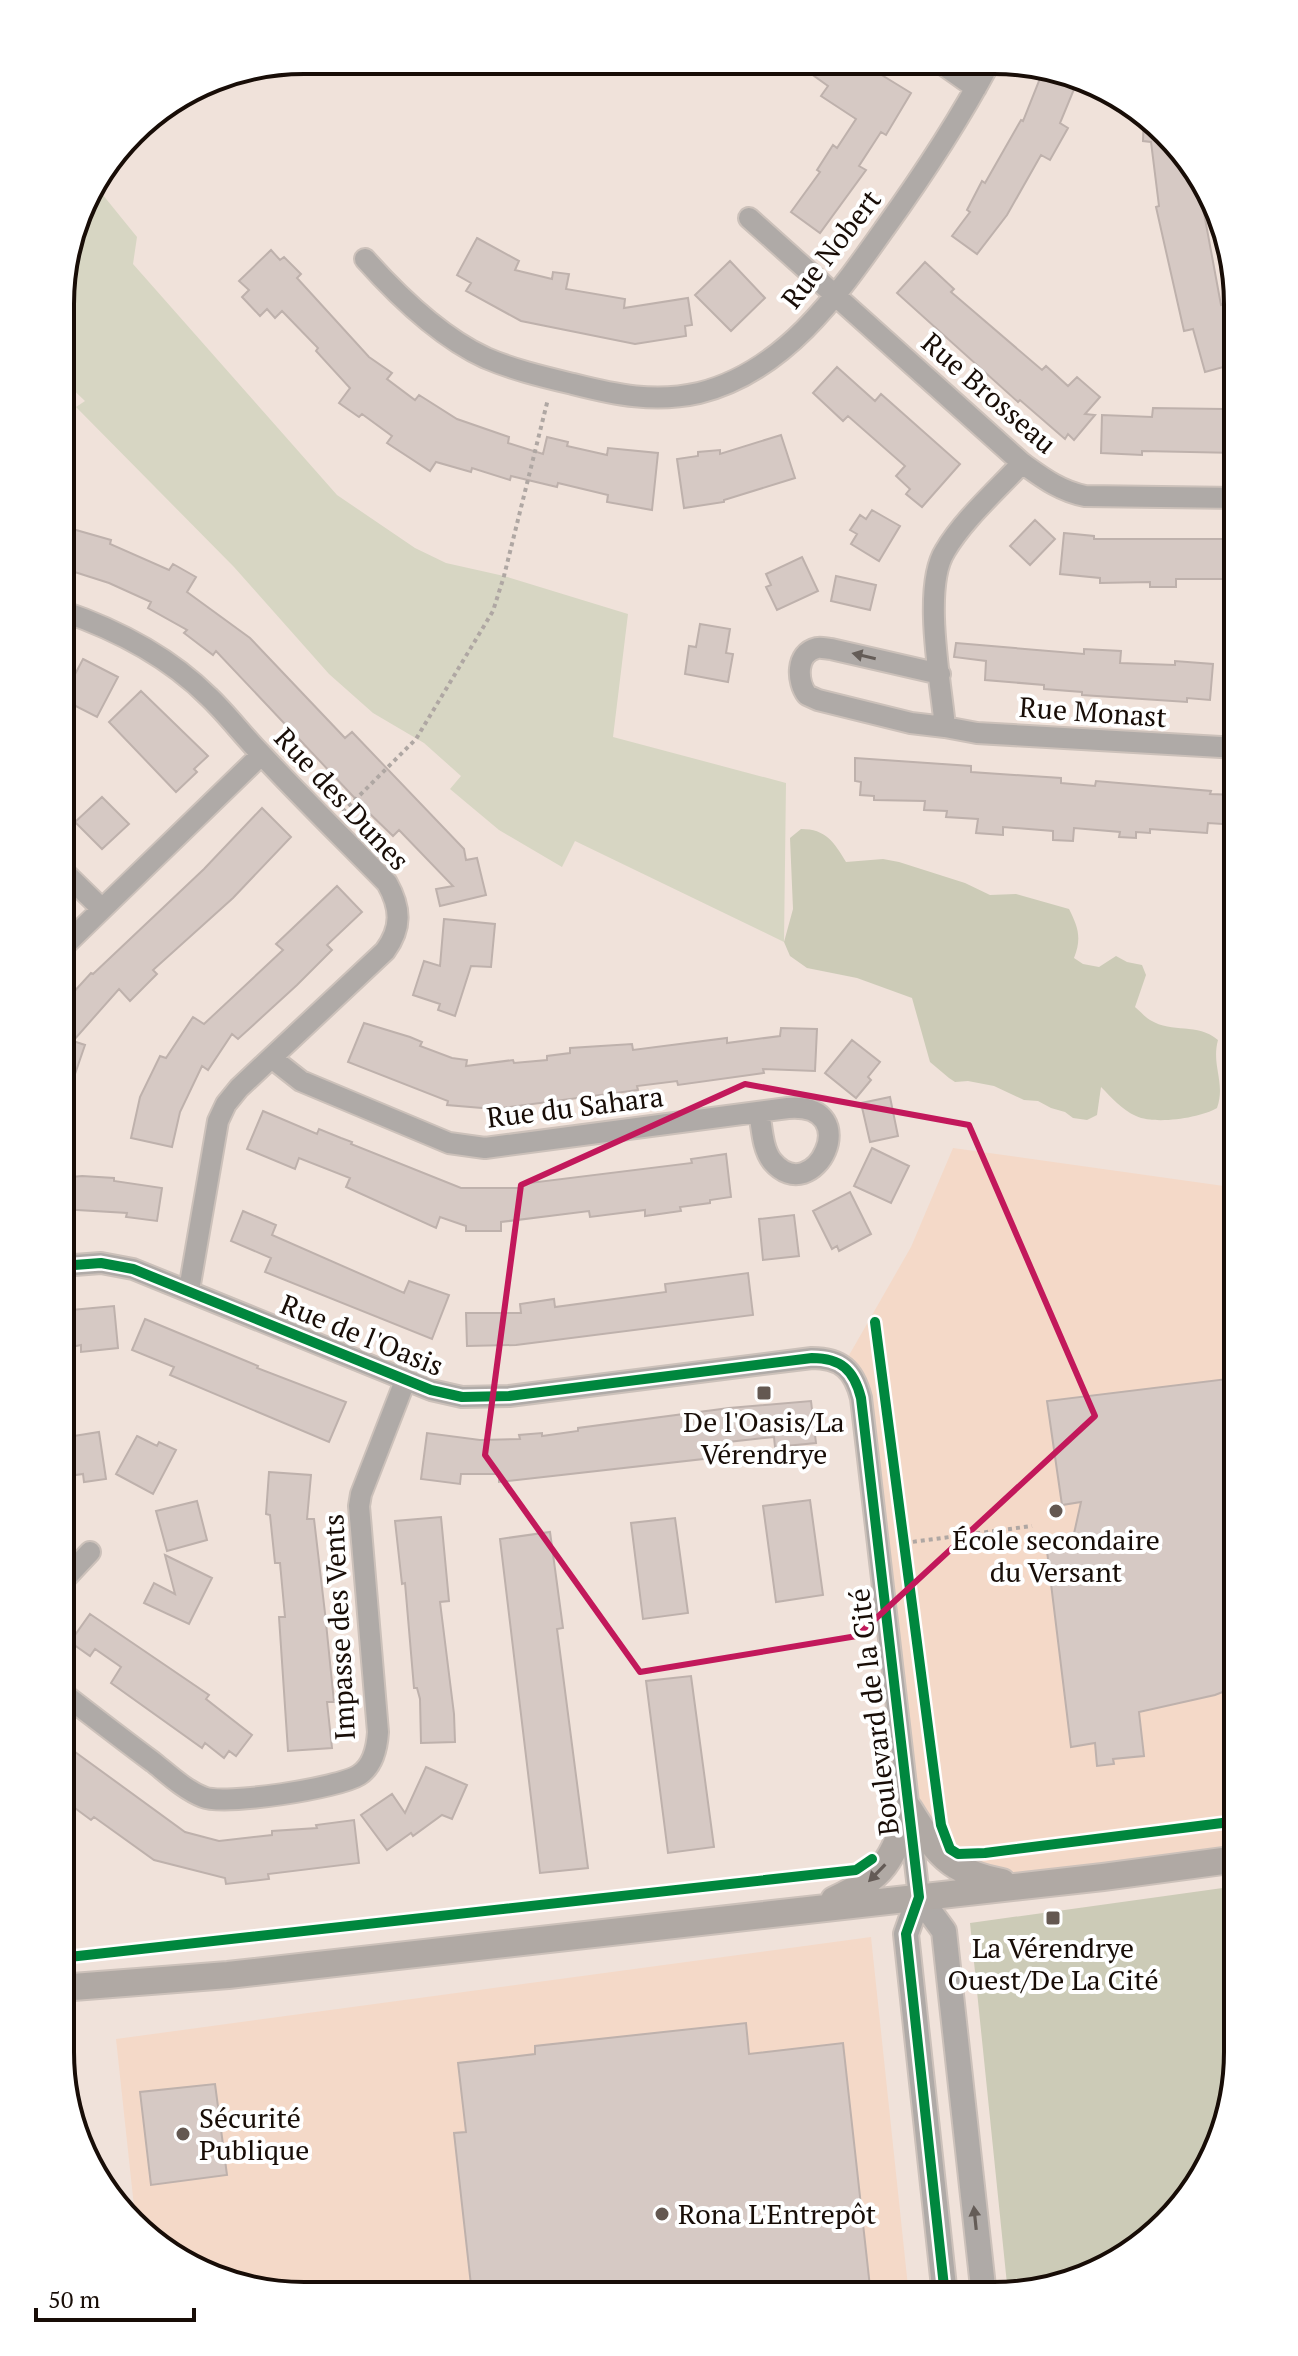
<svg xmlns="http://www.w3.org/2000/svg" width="1298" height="2356" viewBox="0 0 1298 2356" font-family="'PT Serif',serif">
	<rect width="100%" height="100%" fill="#f0e2da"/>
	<path fill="#f4d9c8" d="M953 1148 1238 1188V1859L982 1879 909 1809 861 1398 844 1364 911 1247Z
		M871 1937 909 2296 272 2294 155 2245 136 2225 116 2039Z"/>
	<path fill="#d7d6c3" d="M94 184 137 237 133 264 337 495 415 548 446 563 504 576 628 614 613 737 786 783 784 942 575 841 562 867 499 830 450 789 461 776 424 743 373 713 329 674 234 567 76 407 85 401 62 379V273L85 196Z"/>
	<path fill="#cccbb7" d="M801 829C826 829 834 842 846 862L883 859 899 862 965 883 990 895 1016 894 1069 909C1078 927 1082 938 1074 958L1083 964 1099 967 1116 956 1127 962 1142 965 1146 975 1135 1007C1140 1011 1145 1017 1150 1020 1173 1034 1197 1022 1218 1040 1211 1066 1226 1082 1217 1108 1200 1118 1155 1125 1136 1116 1122 1110 1111 1097 1101 1087L1097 1115 1087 1120 1073 1118 1065 1112 1051 1108 1038 1101 1024 1100 994 1086 968 1081 955 1082 949 1078 930 1062 912 998 857 978 807 968 790 956 784 942 793 909 790 838Z
		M1237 1886V2068L1220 2145 1187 2201 1130 2255 1073 2283 1008 2294 970 1923Z"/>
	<path fill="#d6c9c4" stroke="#beb1ac" stroke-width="2" d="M796 63H862L911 93 886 135 881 132 859 166 866 170 820 233 791 212 820 172 817 170 833 145 837 148 856 119 821 96 828 86Z
		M1045 66 1077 82 1060 123 1068 128 1050 160 1041 155 1007 215 977 254 952 236 970 212 967 210 982 181 985 183 1021 120 1023 121Z
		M1144 115 1155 120 1199 186 1221 305 1225 304 1232 331H1234L1238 345V363L1205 372 1193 329 1184 331 1156 207 1159 206 1151 142 1143 141Z
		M477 238 519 261 515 270 552 279 553 272 569 274 566 289 625 299 624 308 688 298 692 325 685 326 686 336 635 344 521 321 466 291 471 283 457 275Z
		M271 250 280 260 284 257 301 274 297 278 369 357 392 373 387 379 415 400 419 395 457 419 509 437 508 443 543 454 547 437 568 442 567 446 607 455 608 448 658 453 652 510 607 502 608 495 558 483 557 487 511 476 510 480 472 468 471 472 436 462 430 471 387 443 392 436 362 414 359 417 339 403 350 388 316 351 318 348 282 311 275 318 267 309 260 316 242 297 249 290 239 281Z
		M730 261 765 298 731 331 695 295Z
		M925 262 954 289 951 292 1042 370 1046 366 1068 386 1077 377 1100 397 1085 414 1095 415 1074 440 1068 434 1065 439 1020 400 1018 402 897 293Z
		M837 367 875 401 881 394 960 464 922 507 906 494 910 489 896 476 905 466 848 416 843 421 813 393Z
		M1153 408 1223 409V426L1238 423V453L1142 451V455L1101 453 1102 415 1152 417Z
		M781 435 795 478 724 500V502L684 508 677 459 698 456V452L720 450V454Z
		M872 510 900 526 879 561 851 544 857 534 850 530 860 515 866 519Z
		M1035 520 1055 539 1030 565 1010 546Z
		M62 526 111 540 110 544 169 570 173 564 196 577 187 592 250 638 345 738 352 732 464 849 466 860 477 858 486 895 440 906 436 889 453 886 399 830 393 836 366 810 216 651 213 655 184 633 187 630 148 608 151 602 109 583 62 568Z
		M1064 533 1094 536V539H1226L1225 579H1176V587H1150V582L1100 583V578L1060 574Z
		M802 557 818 591 777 610 766 587 771 585 766 574Z
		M836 576 876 585 870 610 831 601Z
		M700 624 730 629 726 653 733 654 728 682 685 674 689 646 696 647Z
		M956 643 1084 654V649L1121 651 1120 663 1175 665V661L1213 664 1210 700 1187 698V702L1082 695V692L1044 689V685L985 680 986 661 954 657Z
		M83 659 118 677 97 717 62 699Z
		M141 691 208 756 194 769 197 772 176 792 109 722Z
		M855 758 971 766V772L1061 778V783L1095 786 1096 781 1211 791 1210 794 1238 795V825L1208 823 1207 833 1150 829V833L1136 832V838L1119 837 1120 832 1074 828 1073 841 1053 840V831L1003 827V835L976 833 978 819 946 817 947 811 924 810 925 801 874 800V796L860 795 861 782 855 781Z
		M102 797 129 824 102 849 75 822Z
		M262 808 291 837 233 898 153 970 157 974 130 1001 119 989 73 1041 85 1045 64 1106H61V1006L91 973 93 974 204 869Z
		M337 886 362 912 327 945 332 950 297 985 238 1039 232 1034 208 1070 202 1066 180 1112 172 1147 131 1138 140 1097 160 1056 166 1058 193 1017 204 1024 283 950 276 944Z
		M444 919 495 924 491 967 471 966 455 1016 438 1010 440 1004 413 995 424 961 440 966Z
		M364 1023 410 1037 422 1042 420 1046 452 1058 467 1060 466 1066 513 1060 514 1063 547 1060V1056L570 1053V1048L632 1044 633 1050 727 1038V1043L780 1036 781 1028 817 1029 815 1071 763 1069 764 1073 678 1085 677 1081 637 1086 638 1090 494 1109 447 1105 448 1101 348 1062Z
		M852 1040 880 1062 868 1077 871 1080 856 1098 825 1073Z
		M890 1097 898 1136 870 1142 861 1103Z
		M263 1111 317 1134 319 1129 341 1138 352 1142 351 1144 461 1188H522L521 1184 692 1163 691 1159 726 1154 731 1197 710 1200V1203L680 1207 681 1211 645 1216V1210L590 1217 589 1211 501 1222V1231H466V1226L440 1217 436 1228 346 1187 350 1178 299 1158 295 1169 247 1149Z
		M872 1148 909 1166 891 1203 854 1186Z
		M82 1176 114 1178V1181L162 1188 157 1221 126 1217 127 1213 61 1209V1178Z
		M850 1192 871 1234 839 1251 837 1246 832 1249 813 1211Z
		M243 1211 276 1225 272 1235 404 1293 409 1281 449 1295 432 1339 265 1272 271 1258 231 1241Z
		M794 1215 799 1256 763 1260 759 1219Z
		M748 1273 753 1315 516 1345 467 1346 466 1313H521L520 1304 554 1299 555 1307 666 1292 665 1284Z
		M114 1306 118 1348 81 1352V1345L61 1349V1311Z
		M145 1319 258 1366 257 1368 346 1402 329 1442 170 1375 174 1367 132 1350Z
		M1227 1379 1238 1464V1686L1215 1695 1139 1712 1144 1756 1113 1759 1114 1764 1097 1766 1095 1743 1071 1747 1047 1551 1071 1547 1081 1502 1062 1505 1047 1401Z
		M811 1401 816 1443 775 1447 774 1437 719 1443 721 1457 499 1482V1474H461L460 1484 421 1479 427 1433 480 1440 520 1439 519 1435 542 1433V1436L578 1431V1428L729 1408Z
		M99 1432 106 1479 84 1482 83 1474 61 1477V1438Z
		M137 1436 157 1446 159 1442 176 1450 153 1494 116 1474Z
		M269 1472 311 1475 307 1519H314L325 1613 334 1702H327L332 1748 288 1751 279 1617H285L280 1563H275L270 1515 266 1514Z
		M810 1500 823 1595 776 1602 763 1506Z
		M197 1501 207 1540 167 1551 156 1511Z
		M441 1517 449 1601 440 1602 454 1714 455 1742 421 1743 420 1699 417 1688H414L405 1583 402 1584 395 1521Z
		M675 1518 688 1613 643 1619 631 1523Z
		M550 1532 563 1628 557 1629 588 1868 540 1873 500 1539Z
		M165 1555 212 1578 189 1624 144 1603 154 1583 175 1594Z
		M90 1614 209 1695 206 1699 252 1735 236 1756 229 1751 224 1758 205 1743 202 1748 111 1683 121 1667 95 1649 90 1656 70 1642Z
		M691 1676 714 1847 668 1853 646 1681Z
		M60 1741 185 1832 219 1841 272 1835V1831L317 1828 316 1825 354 1820 359 1863 268 1874 269 1879 226 1884 225 1878 154 1860 94 1817 91 1820 60 1797Z
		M426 1767 467 1785 452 1819 442 1815 413 1836 411 1833 387 1850 361 1815 392 1794 405 1813Z
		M746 2023 749 2054 843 2043 871 2296 472 2294 454 2133 466 2132 458 2063 535 2054V2046Z
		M215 2084 227 2175 151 2185 140 2092Z"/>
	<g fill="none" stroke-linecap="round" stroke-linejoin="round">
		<defs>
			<path id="minor" d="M942 64 976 88
				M749 218 1022 463C1043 478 1060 491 1085 496L1238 498
				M365 259C398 296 440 337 486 358 514 370 544 377 573 384 616 395 655 403 699 393 784 372 837 296 885 228 923 175 958 122 989 64
				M1022 463C997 490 963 520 945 551 922 587 941 684 945 727L977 733 1238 748
				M62 611C115 629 169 657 209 697 228 715 244 737 263 756 303 799 346 841 387 883 401 908 402 928 385 951L239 1088 226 1104 218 1121 189 1290
				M940 674 831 649C827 649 822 647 817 648 795 653 797 682 807 695L818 700 911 723 945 727
				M61 869 101 908
				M61 949 261 755
				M273 1059 301 1081 449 1143 485 1148 788 1108C867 1102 814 1211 772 1161 762 1148 762 1127 759 1112
				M61 1266 101 1263 133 1269 431 1390 462 1397 509 1396 812 1358C841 1358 854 1370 861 1398L919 1897
				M61 1583 90 1552
				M60 1691C91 1715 122 1739 153 1762 168 1774 185 1790 203 1797 224 1806 339 1788 359 1775 373 1766 377 1748 378 1732L359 1506 361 1494 405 1381"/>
			<path id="tertiary" d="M919 1897 944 1931 984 2296
				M919 1897 906 1934 945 2296"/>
			<path id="secondary" d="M909 1809C935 1851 950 1873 1002 1882
				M834 1900C885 1876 892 1861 909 1809
				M60 1988 228 1975 1103 1877 1238 1859"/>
		</defs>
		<use href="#minor" stroke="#ccc1ba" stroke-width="24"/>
		<use href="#tertiary" stroke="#ccc1ba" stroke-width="28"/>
		<use href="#secondary" stroke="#ccc1ba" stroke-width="30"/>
		<path stroke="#afa7a3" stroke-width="4" stroke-dasharray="4 4" stroke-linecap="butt" d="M343 812 416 739 493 611 504 576 548 399
			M897 1544 1032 1526"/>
		<use href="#minor" stroke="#afaaa7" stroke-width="20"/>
		<use href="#tertiary" stroke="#afaaa7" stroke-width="24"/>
		<use href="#secondary" stroke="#b0a9a4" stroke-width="26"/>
		<defs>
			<path id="cycleway" d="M61 1266 101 1263 133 1269 431 1390 462 1397 509 1396 812 1358C841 1358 854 1370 861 1398L919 1897 906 1934 945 2296
				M875 1322 938 1803 941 1825 950 1849 958 1854 985 1853 1238 1821
				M60 1958 856 1870 872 1859"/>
		</defs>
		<use href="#cycleway" stroke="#fff" stroke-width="15"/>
		<use href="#cycleway" stroke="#00873e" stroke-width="10"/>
	</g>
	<defs><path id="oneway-solid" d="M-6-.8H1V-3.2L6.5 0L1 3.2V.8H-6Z" transform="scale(2)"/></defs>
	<g fill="#645c57">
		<use href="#oneway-solid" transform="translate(864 656) rotate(-167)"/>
		<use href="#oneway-solid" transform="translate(975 2218) rotate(-96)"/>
	</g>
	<use fill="#645b56" href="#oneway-solid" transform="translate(877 1873) rotate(134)"/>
	<path fill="none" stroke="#c2185b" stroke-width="6" stroke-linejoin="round" d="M745 1084 969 1125 1095 1416 857 1636 640 1672 485 1455 521 1185Z"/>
	<g fill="#645851" stroke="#fff" stroke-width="3">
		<rect x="756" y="1385" width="16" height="16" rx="4"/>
		<circle cx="1056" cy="1511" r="8"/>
		<rect x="1045" y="1910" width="16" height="16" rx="4"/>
		<circle cx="183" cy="2134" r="8"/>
		<circle cx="662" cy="2214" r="8"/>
	</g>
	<g text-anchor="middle" stroke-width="8" stroke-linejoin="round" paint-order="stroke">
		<g font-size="28" fill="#180d07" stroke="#fff">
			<text transform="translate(831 249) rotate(-52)" y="10">Rue Nobert</text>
			<text transform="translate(989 393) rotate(41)" y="10">Rue Brosseau</text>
			<text transform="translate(1093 712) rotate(4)" y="10">Rue Monast</text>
			<text transform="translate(342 799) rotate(47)" y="10">Rue des Dunes</text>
			<text transform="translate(575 1107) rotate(-7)" y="10">Rue du Sahara</text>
			<text transform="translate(362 1335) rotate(22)" y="10">Rue de l'Oasis</text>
			<text transform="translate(339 1627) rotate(-93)" y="10">Impasse des Vents</text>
			<text transform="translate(874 1712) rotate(-97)" y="10">Boulevard de la Cité</text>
		</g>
		<g font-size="28" fill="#180d07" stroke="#fff">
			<text x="764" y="1432">De l'Oasis/La<tspan x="764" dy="32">Vérendrye</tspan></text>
			<text x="1056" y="1550">École secondaire<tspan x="1056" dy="32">du Versant</tspan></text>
			<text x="1053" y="1958">La Vérendrye<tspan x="1053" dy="32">Ouest/De La Cité</tspan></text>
			<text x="199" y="2128" text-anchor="start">Sécurité<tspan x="199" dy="32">Publique</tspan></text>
			<text x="678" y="2224" text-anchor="start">Rona L'Entrepôt</text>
		</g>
	</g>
	<path d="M0 0H1298V2356H0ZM304 74H994A230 230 0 0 1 1224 304V2052A230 230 0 0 1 994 2282H304A230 230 0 0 1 74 2052V304A230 230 0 0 1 304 74Z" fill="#fff" fill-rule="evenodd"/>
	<path fill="none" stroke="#180d07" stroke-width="4" d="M304 74H994A230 230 0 0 1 1224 304V2052A230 230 0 0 1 994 2282H304A230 230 0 0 1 74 2052V304A230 230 0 0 1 304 74Z"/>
	<path d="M36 2308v12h158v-12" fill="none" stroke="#180d07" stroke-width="4"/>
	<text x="48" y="2308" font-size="24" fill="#180d07" stroke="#ffffff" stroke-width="6" paint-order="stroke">50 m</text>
</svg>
